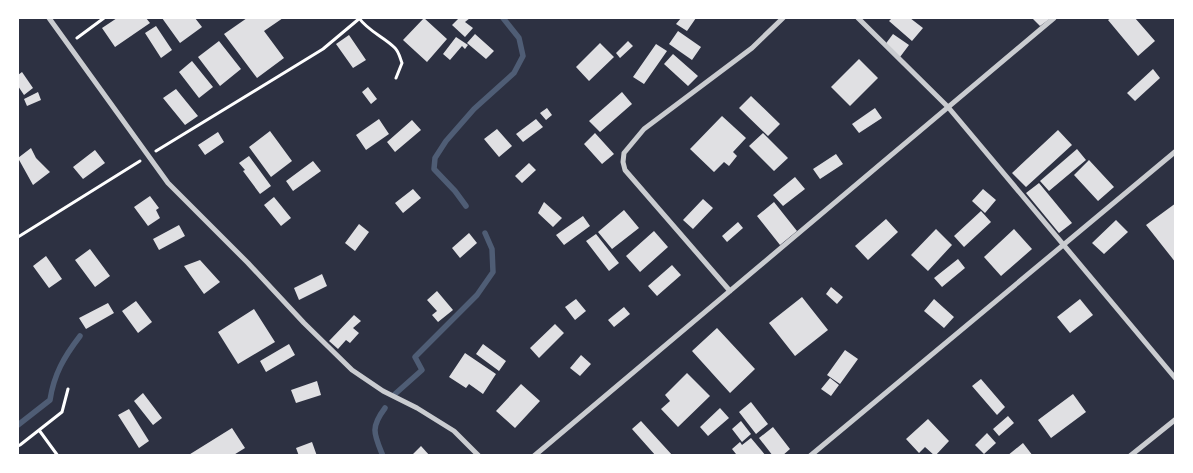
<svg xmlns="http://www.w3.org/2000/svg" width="1193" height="473" viewBox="0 0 1193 473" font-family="Arial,sans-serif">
	<rect width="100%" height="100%" fill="#2d3142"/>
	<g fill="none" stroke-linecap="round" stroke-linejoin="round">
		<path stroke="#4f5d75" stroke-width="5.5" d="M466 206 455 191 434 169 435 158 446 141 474 109 514 73 523 56 519 38 503 18
			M395 394 422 370 415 357 477 295 493 272 492 249 485 233
			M18 425 50 400C54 374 64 357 80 336
			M383 456C374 434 370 428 385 408"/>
	</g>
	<path fill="#e0e0e3" d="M117 18H146L150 23 115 47 102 28Z
		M162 18H195L202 27 180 43Z
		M247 18H283L264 31 284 58 257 78 224 34Z
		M424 18 447 39 427 62 403 40Z
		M459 18H470L465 22 473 28 465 37 452 25Z
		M681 18H696L687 31 676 24Z
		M892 18H910L923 28 912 41 889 21Z
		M1032 18H1051L1040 26Z
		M1111 18H1135L1155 41 1138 56 1108 20Z
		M156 26 172 50 161 58 145 33Z
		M678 31 701 47 692 60 669 44Z
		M475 34 494 51 486 59 467 43Z
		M893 34 909 45 900 57 884 46Z
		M349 35 366 60 353 68 336 44Z
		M456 37 468 45 465 49 462 46 450 60 443 54Z
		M219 41 241 69 220 86 198 57Z
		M628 41 633 46 620 58 616 53Z
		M600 43 614 57 589 81 576 67Z
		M656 44 667 51 644 84 633 77Z
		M673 54 698 76 688 86 664 64Z
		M859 59 878 78 850 106 831 87Z
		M192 61 213 87 199 98 179 72Z
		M1153 69 1160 78 1135 101 1127 93Z
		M22 72 33 88 24 95 18 86V75Z
		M368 87 377 99 371 104 362 92Z
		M176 89 198 116 185 125 163 98Z
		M38 92 41 100 27 106 24 99Z
		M622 92 632 104 600 132 589 121Z
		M751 96 780 124 768 136 739 108Z
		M547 108 552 115 546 120 540 113Z
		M875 108 882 118 859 133 852 124Z
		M722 116 746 138 733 152 737 156 729 166 724 162 714 172 690 149Z
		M379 119 389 134 366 150 356 135Z
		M536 119 543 127 523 142 516 134Z
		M412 120 421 130 395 152 387 142Z
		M497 129 512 146 499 157 484 139Z
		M1058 130 1072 145 1026 187 1012 173Z
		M270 131 292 161 271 177 249 147Z
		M218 132 224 142 205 155 198 145Z
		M595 133 614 154 602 164 584 144Z
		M763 133 788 158 774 171 749 146Z
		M31 148 36 158 50 172 33 185 18 158Z
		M1077 149 1086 160 1049 191 1040 181Z
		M95 150 105 163 83 179 73 167Z
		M836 154 843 164 820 179 813 169Z
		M249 156 271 186 260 194 243 171 245 170 239 163Z
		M1089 160 1114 187 1098 201 1074 175Z
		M313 161 321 171 293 191 286 181Z
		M529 163 536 170 522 183 515 176Z
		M795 177 805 189 783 206 773 195Z
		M1039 183 1072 223 1059 233 1026 193Z
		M413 189 421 198 403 213 395 203Z
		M983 189 996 200 985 213 972 201Z
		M150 196 159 208 156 210 160 218 148 226 134 207Z
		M274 197 291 218 281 226 264 205Z
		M703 199 713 208 693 229 683 220Z
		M544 202 562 218 553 227 538 213Z
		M774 202 797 231 780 245 757 216Z
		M1176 203V240L1174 241 1176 243V263L1146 225Z
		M624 210 639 228 612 249 598 232Z
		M981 211 991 222 964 247 954 236Z
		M583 216 590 226 564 245 556 235Z
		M886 219 898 232 868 260 855 246Z
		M1116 220 1128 232 1104 254 1092 243Z
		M738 222 743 228 727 242 722 236Z
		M359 224 369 232 355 251 345 243Z
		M179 225 185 236 159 250 153 239Z
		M936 229 952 245 928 271 911 255Z
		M1014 229 1032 249 1001 276 984 257Z
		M654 231 668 247 640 272 626 256Z
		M469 233 477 243 460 258 452 248Z
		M596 234 619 263 609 271 586 241Z
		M90 249 110 276 95 287 75 260Z
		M46 256 62 279 49 288 33 266Z
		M958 259 965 268 942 287 934 278Z
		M200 260 220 282 204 294 184 266Z
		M672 265 681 275 657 296 648 286Z
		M322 274 327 286 299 300 294 288Z
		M831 287 843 297 837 304 826 294Z
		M437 291 453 310 438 322 432 315 437 311 427 300Z
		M802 297 828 330 795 356 769 323Z
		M576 299 586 311 575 320 565 307Z
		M934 299 954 317 944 328 924 311Z
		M1080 299 1093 315 1070 333 1057 317Z
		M136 301 152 322 138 333 122 311Z
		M108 303 114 313 86 329 79 318Z
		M624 307 630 314 614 327 608 320Z
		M254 309 275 342 238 364 218 332Z
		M354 315 361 321 353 328 359 333 350 343 346 340 338 349 329 341Z
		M555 324 564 333 539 358 530 348Z
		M717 328 755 369 730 393 692 351Z
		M289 344 295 355 266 372 260 361Z
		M483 344 506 361 499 371 476 354Z
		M845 350 858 359 840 384 827 375Z
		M465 353 496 374 483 394 469 384 466 388 449 377Z
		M581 355 591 364 580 376 570 368Z
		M687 373 710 396 678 427 661 409 670 401 665 395Z
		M830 378 839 385 831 396 821 389Z
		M981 379 1005 407 997 415 972 386Z
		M317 381 321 395 296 403 291 390Z
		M521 384 540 401 515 428 496 411Z
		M143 393 162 418 153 425 134 401Z
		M1073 394 1086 412 1051 438 1038 420Z
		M751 402 768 424 756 434 739 412Z
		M720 408 729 418 708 436 700 427Z
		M129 409 149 441 139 448 118 415Z
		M1008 416 1014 423 999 436 993 429Z
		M928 419 949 441 935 456 925 447 919 453 906 439Z
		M641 421 673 456H656L632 429Z
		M741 421 751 434 742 442 732 429Z
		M773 427 790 449 782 456H773L759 438Z
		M232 428 245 448 232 456H187Z
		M987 433 996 443 984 454 975 445Z
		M751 438 766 456H734L736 454 732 449 740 442 742 445Z
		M312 442 317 456H299L296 448Z
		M1023 443 1033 456H1007Z
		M421 446 430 456H411Z"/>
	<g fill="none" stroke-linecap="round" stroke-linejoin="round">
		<path stroke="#fff" stroke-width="3" d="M359 18C368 31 384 37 395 48 399 52 400 58 402 63L396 78
			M77 38 104 18
			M156 151 323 49 360 18
			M18 237 140 161
			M39 430 58 456
			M18 446 20 445 62 412 68 389"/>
		<path stroke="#caccd0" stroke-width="5" d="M49 18 168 183 248 263 304 323 352 370 383 391 417 408 454 431 479 456
			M858 18 948 107 1176 379
			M730 291 625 170 623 162 624 153 644 129 752 48 783 18
			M534 456 1054 18
			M810 456 1176 151
			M1130 456 1176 419"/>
	</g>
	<rect width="1193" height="473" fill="none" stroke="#ffffff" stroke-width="38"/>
</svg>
